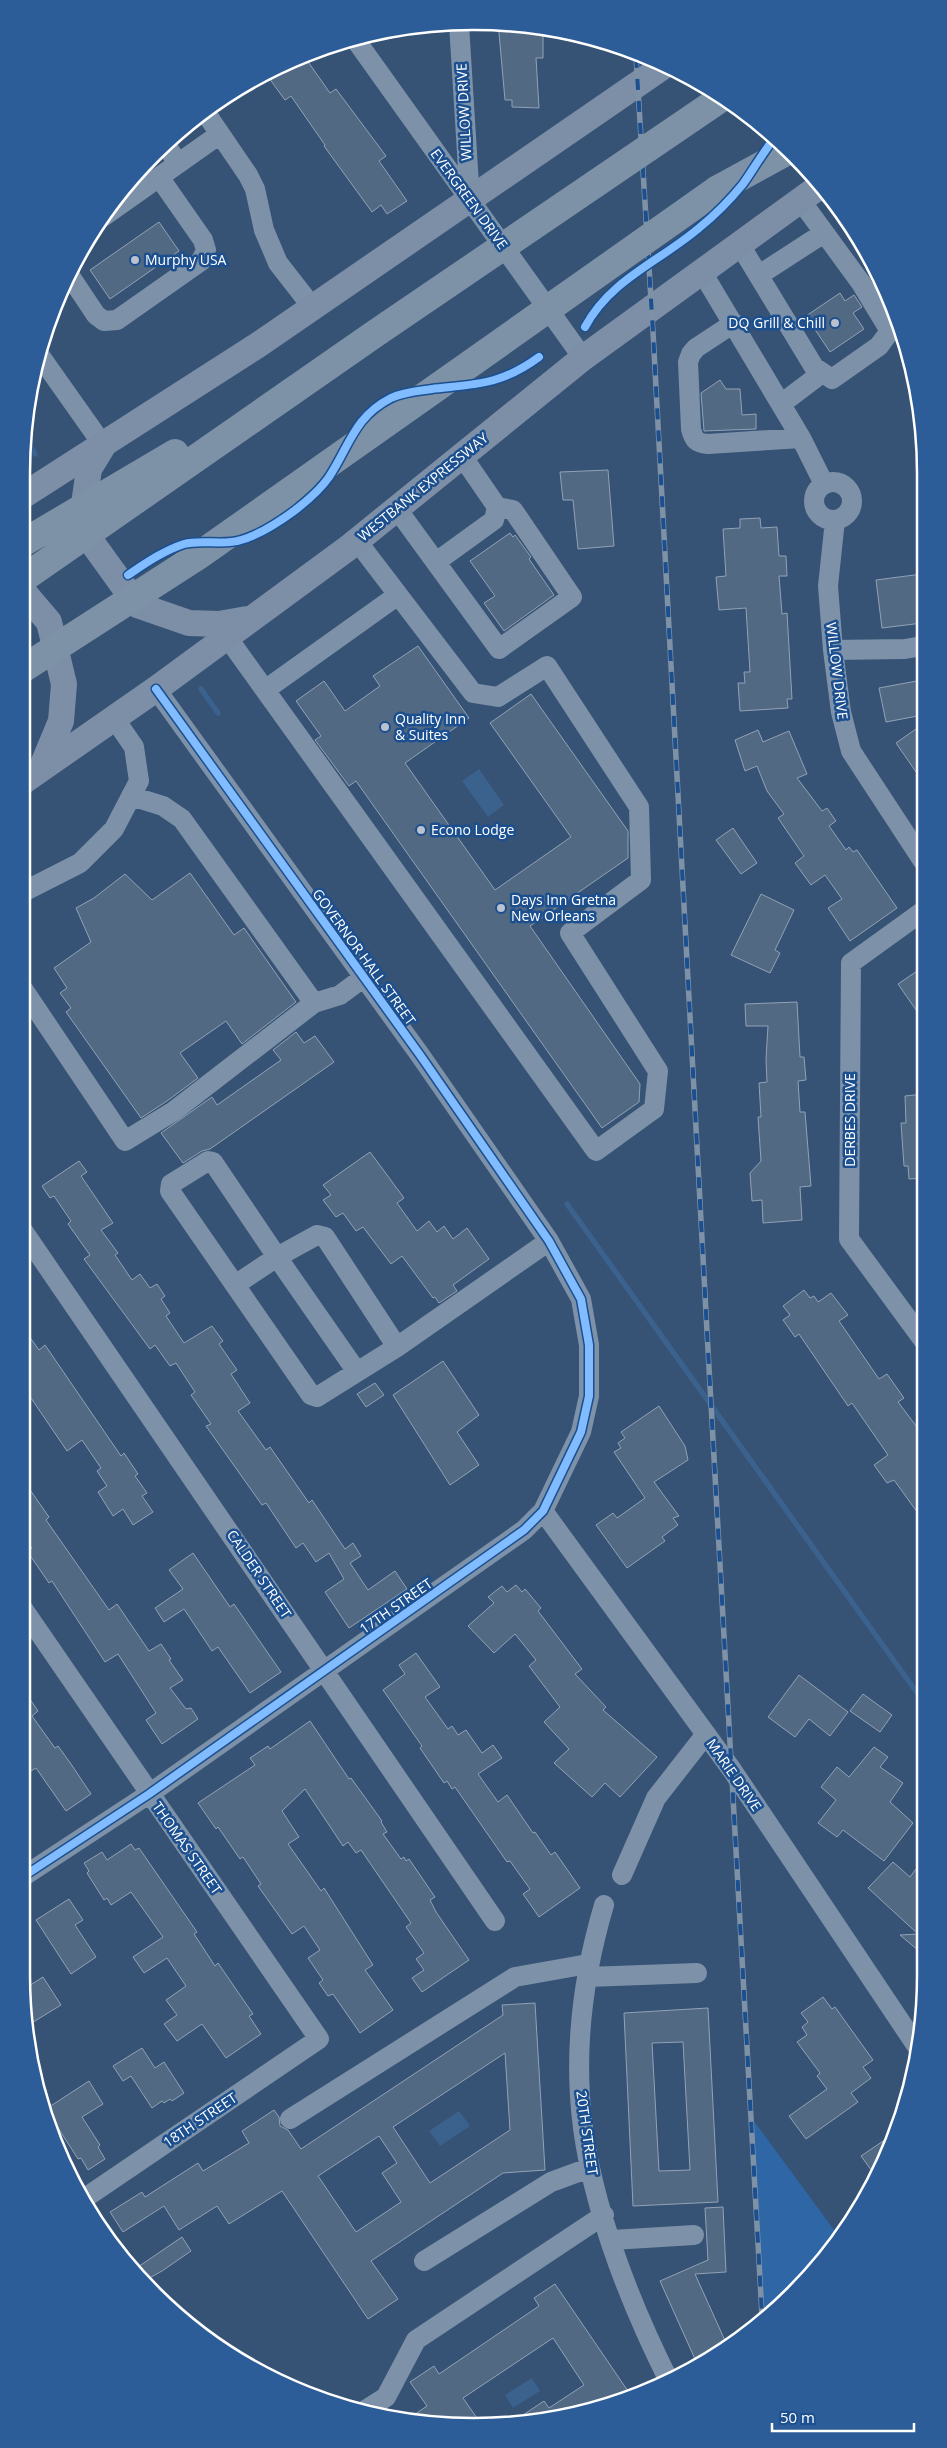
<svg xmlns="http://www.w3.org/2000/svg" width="947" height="2448" viewBox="0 0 947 2448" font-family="'Open Sans',sans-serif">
	<rect width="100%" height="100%" fill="#365274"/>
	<path fill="#2f66a5" d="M751 2117 840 2238 832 2250 762 2315Z"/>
	<path fill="#3b618d" d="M479 769 504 805 488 817 462 781Z
		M459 2111 470 2126 440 2146 429 2131Z
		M532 2378 540 2391 513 2408 505 2395Z"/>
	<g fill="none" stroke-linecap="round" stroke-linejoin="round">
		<path stroke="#3b618d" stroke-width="5.5" d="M26 440 35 454
			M201 689 218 713
			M567 1204 925 1704"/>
	</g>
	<path fill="#526984" stroke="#92a2b6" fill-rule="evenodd" d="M498 22 543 29V58H536L539 108 512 107V100H505Z
		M304 56 330 93 336 89 386 156 379 161 407 201 387 214 381 205 372 212 324 146 325 145 291 96 285 100 266 74Z
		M159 222 179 251 110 299 90 270Z
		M840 293 845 301 854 295 862 307 853 313 864 329 830 352 806 316Z
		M720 380 726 389H740L742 415 756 414V429L704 431 701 393Z
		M608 470 614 546 578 549 573 500H563L560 472Z
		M760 518 761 528 777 527 779 556H786L787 576H779L782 614 787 613 792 699H787L788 708 740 711 738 683H745L744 672H750L746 608 719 610 716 577 726 576 723 529 740 528V519Z
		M510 533 513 537 515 535 531 557 529 559 554 595 504 631 484 603 495 596 470 561Z
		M922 574V623L882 628 876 580Z
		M418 646 469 718 405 763 495 890 571 837 490 723 531 694 628 831V858L530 926 640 1084 639 1102 602 1128 356 781 349 786 315 740 321 736 296 701 324 681 345 711 380 686 373 676Z
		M922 680 923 715 886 722 879 688Z
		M923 724V782L896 743Z
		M758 730 763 742 789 731 807 774 797 778 822 811 827 808 836 821 829 826 846 850 849 847 853 852 857 850 897 908 850 941 828 908 842 899 825 875 811 885 795 863 804 856 778 818 784 814 767 791 757 766 745 771 735 740Z
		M733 828 757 863 741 874 716 840Z
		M190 873 234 935 244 928 296 1002 242 1044 226 1021 180 1053 198 1078 167 1101 141 1118 66 1012 71 1008 60 993 67 988 54 968 91 942 76 908 94 898 125 874 152 900Z
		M761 894 794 910 775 950 780 953 770 973 731 955Z
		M923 967V1020L898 984Z
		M797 1002 800 1057H804L806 1080 798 1081 800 1112H805L811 1186 800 1187 802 1220 763 1223 762 1200 752 1201 750 1173 761 1161 758 1117H761L759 1083 767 1082 766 1059 768 1026H746L745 1004Z
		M296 1032 304 1043 315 1036 334 1062 210 1149 202 1151 183 1163 161 1133 212 1097 217 1105 281 1060 273 1050Z
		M924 1094V1178L909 1179 908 1166H904L901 1123H906L905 1096Z
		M370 1152 404 1198 397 1203 417 1231 429 1221 437 1232 444 1226 453 1239 467 1228 489 1259 453 1285 457 1291 439 1303 435 1297 433 1298 402 1256 391 1264 363 1227 356 1231 343 1213 336 1217 323 1200 331 1195 323 1185Z
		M79 1161 87 1172 81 1176 113 1223 101 1230 118 1253 115 1255 132 1280 140 1274 150 1288 157 1284 165 1296 161 1299 170 1313 166 1316 184 1343 212 1326 223 1341 219 1344 237 1370 231 1374 250 1403 238 1411 266 1450 270 1447 309 1503 312 1500 345 1549 353 1543 361 1556 350 1563 368 1590 395 1571 407 1589 349 1628 325 1592 344 1579 329 1553 316 1562 303 1543 296 1548 266 1503 262 1505 206 1426 211 1424 191 1395 195 1392 176 1363 170 1366 155 1345 150 1349 84 1259 90 1255 68 1224 71 1221 54 1196 50 1198 42 1186Z
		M804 1290 810 1298 814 1296 818 1302 831 1293 848 1315 839 1321 879 1379 887 1374 904 1398 898 1402 917 1427 924 1422 925 1523 894 1480 887 1483 874 1465 888 1455 852 1403 848 1406 799 1334 795 1337 783 1320 790 1315 783 1306Z
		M21 1325 39 1350 45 1345 121 1456 124 1453 138 1474 135 1476 147 1493 142 1496 153 1512 133 1525 123 1509 113 1516 98 1492 107 1486 97 1471 101 1468 82 1440 67 1451 31 1398 21 1404Z
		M443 1361 479 1415 457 1432 479 1465 450 1485 393 1395Z
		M375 1383 384 1395 366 1407 357 1394Z
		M659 1406 685 1446 688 1460 654 1482 679 1516 673 1518 678 1525 662 1537 665 1541 627 1568 596 1525 613 1513 617 1518 645 1498 614 1452 621 1448 618 1443 625 1438 621 1432Z
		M21 1477 49 1517 46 1520 109 1610 117 1604 149 1651 161 1644 171 1659 169 1660 183 1680 170 1688 186 1709 191 1708 198 1719 162 1744 146 1720 156 1713 118 1654 105 1662 52 1581 49 1583 27 1551 32 1548 21 1533Z
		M193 1553 230 1607 234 1604 281 1672 250 1693 218 1647 212 1651 184 1609 164 1622 155 1608 183 1589 169 1570Z
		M516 1585 522 1592 525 1589 541 1608 538 1611 582 1669 575 1674 606 1707 603 1710 657 1757 620 1797 605 1783 592 1797 554 1763 569 1749 544 1722 560 1707 529 1666 536 1660 515 1634 494 1653 468 1626 494 1603 488 1597 502 1586 507 1592Z
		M416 1653 440 1687 425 1697 448 1729 452 1726 458 1735 466 1730 482 1753 493 1745 502 1758 478 1774 498 1802 507 1795 533 1833 535 1832 551 1855 555 1852 580 1888 539 1917 523 1894 530 1889 510 1861 507 1862 455 1787 452 1789 447 1781 444 1783 420 1748 422 1746 383 1690 405 1674 399 1665Z
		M799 1675 848 1712 830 1736 809 1719 795 1737 768 1717Z
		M21 1686 38 1711 32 1716 55 1748 58 1746 71 1764 91 1794 66 1811 36 1768 21 1777Z
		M863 1694 892 1715 880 1732 850 1711Z
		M310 1721 349 1779 351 1778 382 1821 381 1822 387 1832 383 1834 401 1859 404 1857 406 1861 409 1859 435 1897 430 1900 436 1912 469 1960 422 1992 412 1978 424 1970 416 1959 424 1953 406 1927 411 1923 361 1850 356 1853 348 1842 343 1846 305 1789 282 1811 299 1837 288 1844 321 1891 324 1888 373 1965 365 1970 393 2010 360 2033 333 1994 328 1996 319 1983 323 1980 308 1958 320 1950 304 1926 292 1934 258 1886 261 1884 243 1857 240 1859 218 1827 216 1829 198 1803 255 1765 250 1758 268 1746 270 1749Z
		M874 1747 888 1757 880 1767 903 1783 890 1802 913 1823 884 1861 843 1830 837 1837 818 1823 836 1800 821 1787 837 1767 849 1777Z
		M131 1844 135 1850 139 1848 197 1932 194 1934 215 1966 218 1963 253 2014 249 2016 261 2034 226 2058 202 2024 177 2041 164 2024 177 2015 166 2000 186 1986 167 1958 144 1973 133 1957 163 1937 131 1892 111 1905 107 1898 104 1900 87 1873 89 1871 84 1863 102 1852 107 1860Z
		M893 1862 910 1877 916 1869 926 1878V1943L919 1951 900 1935 918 1934 868 1888Z
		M69 1899 83 1920 75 1925 96 1957 71 1974 36 1920Z
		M43 1977 61 2005 30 2024 24 1989Z
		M823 1997 832 2009 835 2007 873 2060 863 2067 871 2078 851 2093 858 2102 806 2139 789 2116 827 2089 817 2076 820 2073 797 2042 807 2035 802 2027 808 2022 801 2013Z
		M535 2003 545 2170 503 2173 371 2261 398 2299 368 2319 282 2191 229 2224 217 2206 179 2230 164 2206 123 2232 110 2212 142 2192 145 2197 198 2163 203 2171 249 2143 242 2131 274 2110 279 2117 280 2126 288 2130 301 2149 503 2015 502 2005ZM505 2053 510 2130 430 2183 393 2127ZM379 2136 397 2163 382 2173 401 2202 356 2232 318 2176Z
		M708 2008 718 2202 633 2206 624 2013ZM683 2042 690 2170 659 2171 652 2043Z
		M142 2048 155 2068 164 2062 184 2093 172 2101 170 2099 164 2103 162 2101 152 2108 131 2076 123 2081 113 2066Z
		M89 2081 103 2104 82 2117 100 2145 98 2147 105 2159 88 2170 81 2158 78 2159 46 2109Z
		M895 2133 879 2175 877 2178 861 2156Z
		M723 2207 726 2272 695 2274 727 2345 695 2359 660 2281 708 2260 705 2208Z
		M182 2237 191 2251 162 2271 144 2281 132 2271Z
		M555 2284 632 2397 562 2418 517 2419 544 2401 549 2408 584 2385 553 2338 463 2398 479 2421 414 2423 405 2421 427 2406 410 2382 434 2366 439 2374 539 2306 534 2298Z"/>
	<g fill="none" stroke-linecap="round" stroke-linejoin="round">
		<path stroke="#7d92a8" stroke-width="20" d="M459 24 470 201
			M355 39 583 358
			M205 112 248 175 255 189 264 230 278 263 313 308
			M165 144 178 163
			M104 216 220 134
			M740 245 814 367 832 379 879 346 890 331 861 283 801 201
			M702 272 801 438 824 484
			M68 273 96 315 104 321 117 320 201 261 206 250 203 240 159 177
			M759 275 824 233
			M734 323 696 348 691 354 688 362 691 429C694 440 696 443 708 444L801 438
			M38 353 103 445
			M781 404 822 373
			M814 501a19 19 0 1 1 38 0a19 19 0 1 1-38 0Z
			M397 509 499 649 572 597 513 510 497 507 462 456
			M835 520 828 586 833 650 841 712 851 751 923 861
			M436 562 494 520 497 507
			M227 637 596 1151 654 1109 658 1071 570 933 641 880 639 807 547 666 498 697 473 693 357 541
			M833 650 905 649 922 646
			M265 690 398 595
			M131 796 163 806 182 819 314 1003 340 995 363 978
			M21 893 80 863 114 829 139 781 134 747 114 718
			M923 911 851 963 849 1239 924 1341
			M21 986 125 1141 174 1111 314 1003
			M21 1228 495 1921
			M235 1285 277 1257 213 1162 208 1161 171 1184 170 1191 311 1395 317 1397 397 1347 549 1241
			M357 1372 277 1257 317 1235 325 1237 397 1347
			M543 1511 732 1770 916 2045
			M21 1606 319 2039 82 2200
			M622 1875 656 1798 706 1734
			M21 1878 149 1794 524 1530 543 1511 581 1432 589 1396V1345L581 1299 549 1241 420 1055 156 689
			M604 1905C586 1966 576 2031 580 2096 585 2190 627 2297 669 2381
			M587 1977 697 1973
			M290 2119 515 1977 588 1964
			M612 2240 694 2235
			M424 2261 551 2182 589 2168
			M364 2411 386 2397 416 2340 604 2215"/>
		<path stroke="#7d8ea7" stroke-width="26" d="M103 446 89 469 84 504 88 537 137 605 189 623 219 624 247 619
			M21 497 258 345 661 68
			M21 589 49 622 64 684 61 721 41 769
			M21 783 156 689 348 548 583 358 820 186"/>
		<path stroke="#7e92a7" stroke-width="28" d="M718 189 786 152"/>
		<defs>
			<path id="rail" d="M636 57 653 332 708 1350 762 2315"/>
		</defs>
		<use href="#rail" stroke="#7e92a7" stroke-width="5.5"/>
		<use href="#rail" stroke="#1b4f8f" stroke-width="4" stroke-dasharray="11" stroke-linecap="butt"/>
		<path stroke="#7e92a7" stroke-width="28" d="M21 544 175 453
			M21 580 376 333 723 97
			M21 670 198 556 718 189"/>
		<defs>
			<path id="cycleway" d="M585 327C611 279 659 262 699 228 715 215 730 200 743 184 753 170 762 154 773 140
				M128 575C146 563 163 551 184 544 202 539 223 546 241 540 259 535 279 522 294 511 307 501 320 490 329 477 350 445 354 417 391 398 403 392 418 391 432 389 476 384 501 385 539 357
				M21 1878 149 1794 524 1530 543 1511 581 1432 589 1396V1345L581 1299 549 1241 420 1055 156 689"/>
		</defs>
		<use href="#cycleway" stroke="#1b4f8f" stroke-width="11"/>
		<use href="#cycleway" stroke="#80bcff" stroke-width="8"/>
	</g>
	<g fill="#b9c2ce" stroke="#1b4f8f" stroke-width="2">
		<circle cx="135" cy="260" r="5"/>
		<circle cx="835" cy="323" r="5"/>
		<circle cx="385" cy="727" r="5"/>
		<circle cx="421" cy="830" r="5"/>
		<circle cx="501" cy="908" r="5"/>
	</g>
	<g text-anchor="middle" stroke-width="5" stroke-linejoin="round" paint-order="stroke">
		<g font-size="14" fill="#fff" stroke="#1b4f8f">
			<text transform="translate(464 112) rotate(-93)" y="5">WILLOW DRIVE</text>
			<text transform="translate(469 199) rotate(54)" y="5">EVERGREEN DRIVE</text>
			<text transform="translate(423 487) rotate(-39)" y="5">WESTBANK EXPRESSWAY</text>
			<text transform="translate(837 671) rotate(83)" y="5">WILLOW DRIVE</text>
			<text transform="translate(364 957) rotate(54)" y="5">GOVERNOR HALL STREET</text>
			<text transform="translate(850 1120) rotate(-90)" y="5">DERBES DRIVE</text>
			<text transform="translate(259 1574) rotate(56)" y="5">CALDER STREET</text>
			<text transform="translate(396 1606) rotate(-35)" y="5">17TH STREET</text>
			<text transform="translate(734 1775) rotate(55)" y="5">MARIE DRIVE</text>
			<text transform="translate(187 1848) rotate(55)" y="5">THOMAS STREET</text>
			<text transform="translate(200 2120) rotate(-34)" y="5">18TH STREET</text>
			<text transform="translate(587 2133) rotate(82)" y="5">20TH STREET</text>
		</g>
		<g font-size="14" fill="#fff" stroke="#1b4f8f" text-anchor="start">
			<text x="145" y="265">Murphy USA</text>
			<text x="825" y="328" text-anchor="end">DQ Grill &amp; Chill</text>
			<text x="395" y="724">Quality Inn<tspan x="395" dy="16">&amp; Suites</tspan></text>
			<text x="431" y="835">Econo Lodge</text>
			<text x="511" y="905">Days Inn Gretna<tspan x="511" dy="16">New Orleans</tspan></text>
		</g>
	</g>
	<path d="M0 0H947V2448H0ZM473 30H474A443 443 0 0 1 917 473V1975A443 443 0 0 1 474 2418H473A443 443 0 0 1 30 1975V473A443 443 0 0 1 473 30Z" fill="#2d5d98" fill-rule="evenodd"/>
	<path fill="none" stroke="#fff" stroke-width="2.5" d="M473 30H474A443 443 0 0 1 917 473V1975A443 443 0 0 1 474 2418H473A443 443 0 0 1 30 1975V473A443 443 0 0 1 473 30Z"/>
	<path d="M772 2423v8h142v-8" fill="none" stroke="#ffffff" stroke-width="2.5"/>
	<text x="780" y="2423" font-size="15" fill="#ffffff" stroke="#1b4f8f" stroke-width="4" paint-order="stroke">50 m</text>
</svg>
